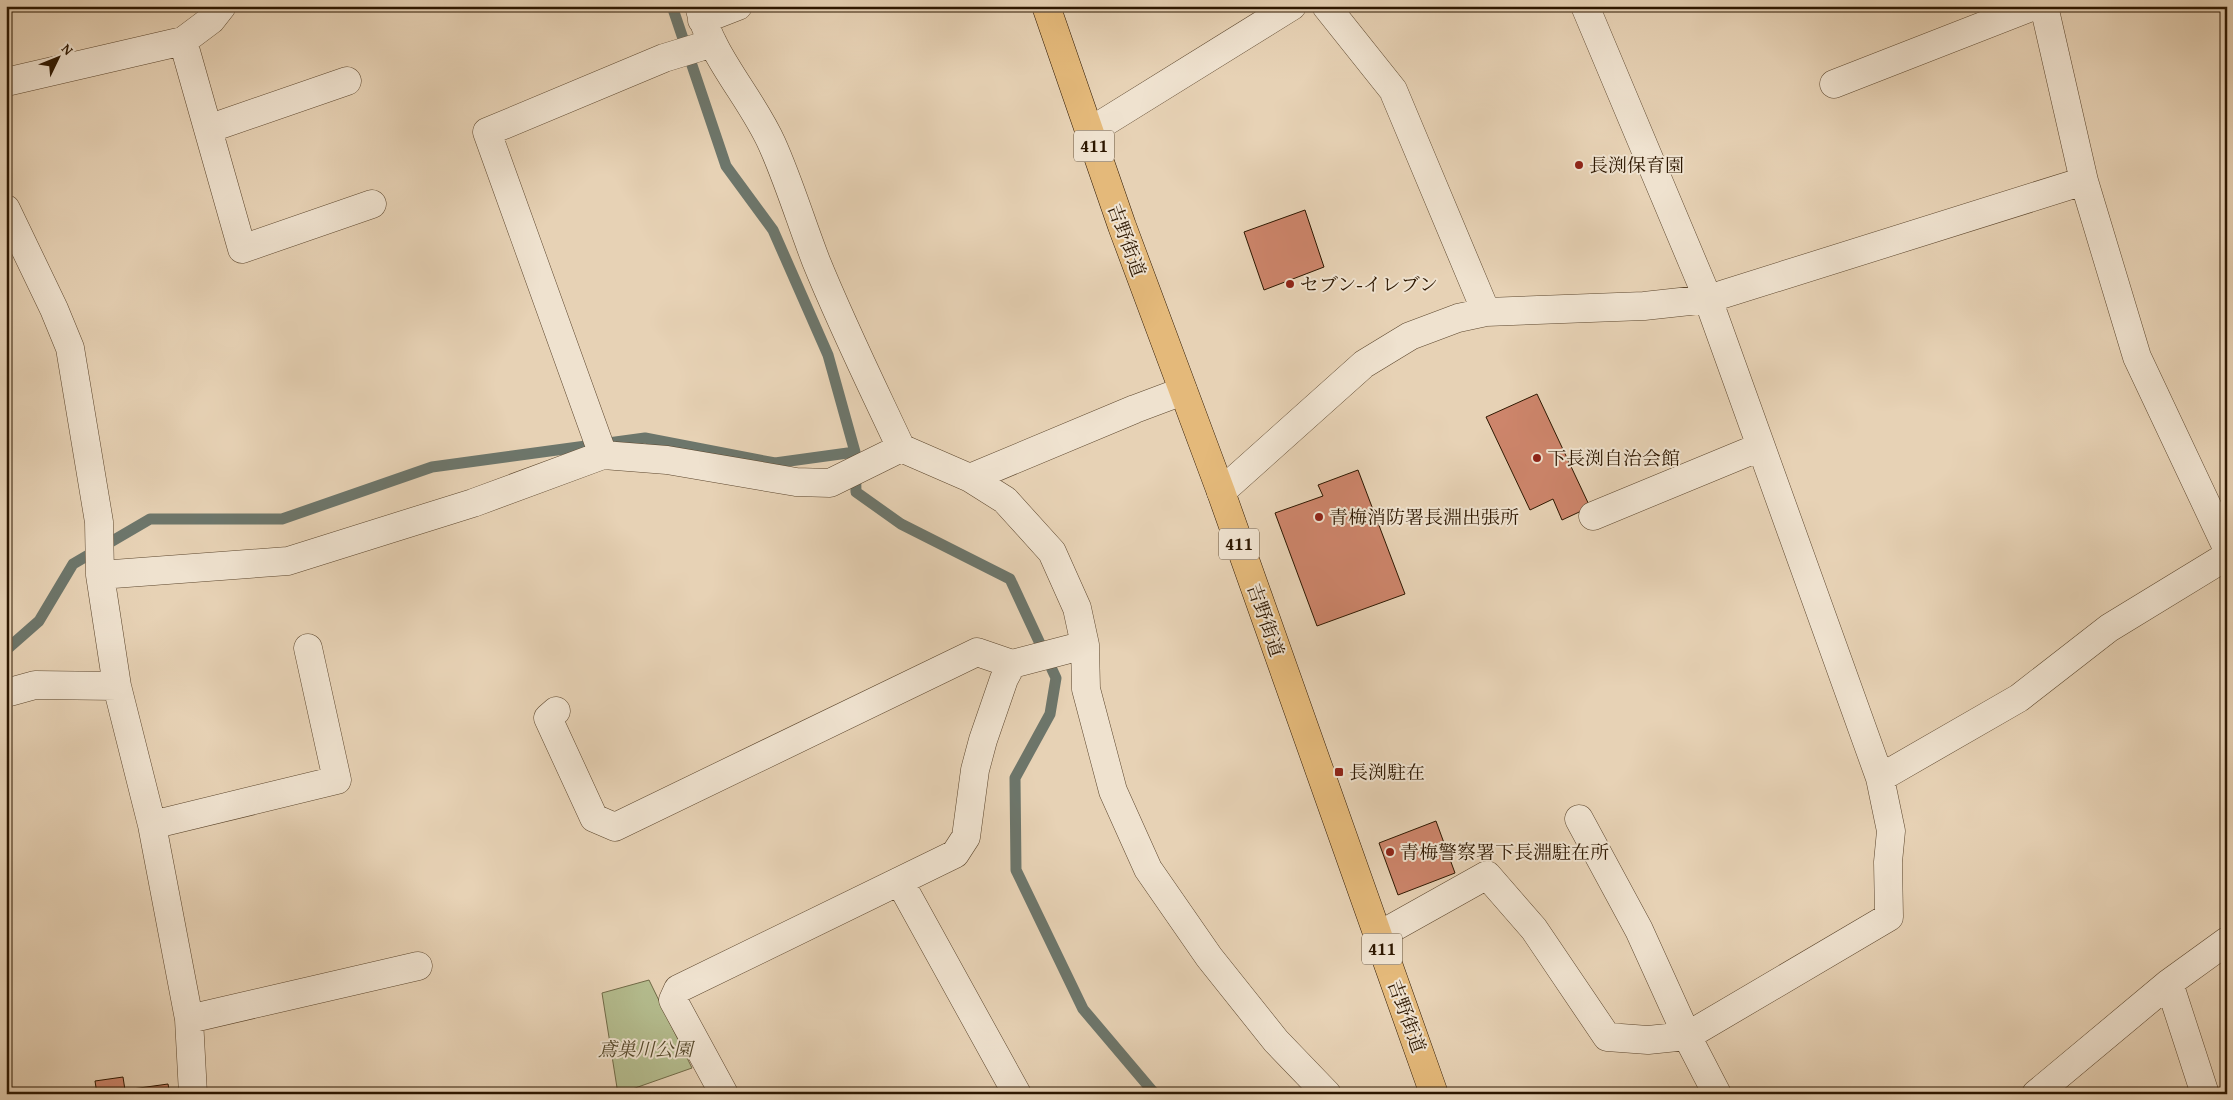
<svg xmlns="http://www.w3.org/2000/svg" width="2233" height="1100" viewBox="0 0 2233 1100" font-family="'Gentium Book Plus','Noto Serif JP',serif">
	<rect width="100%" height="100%" fill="#e7d2b5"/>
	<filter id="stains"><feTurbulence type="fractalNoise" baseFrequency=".004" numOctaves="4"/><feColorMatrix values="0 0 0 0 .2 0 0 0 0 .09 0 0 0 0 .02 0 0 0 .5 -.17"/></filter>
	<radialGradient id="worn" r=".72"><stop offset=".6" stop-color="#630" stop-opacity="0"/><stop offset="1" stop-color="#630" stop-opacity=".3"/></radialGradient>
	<path fill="#b4bc8e" stroke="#706a47" d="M649 980 692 1068 618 1094 602 993Z"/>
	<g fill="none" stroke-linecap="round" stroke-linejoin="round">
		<path stroke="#6d766b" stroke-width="11" d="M672 6 726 166 773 230 828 355 855 452 856 492 901 524 1010 579 1056 678 1050 714 1015 778 1016 870 1083 1009 1155 1094
			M6 650 39 621 73 564 150 519H282L432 467 645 438 775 463 855 452"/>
	</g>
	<path fill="#cd856b" stroke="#2d1700" d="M1305 210 1324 267 1264 290 1244 232Z
		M1537 394 1590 507 1562 520 1553 499 1530 510 1486 417Z
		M1358 470 1405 594 1317 626 1275 513 1323 496 1318 485Z
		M1436 821 1455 873 1398 895 1379 843Z
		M123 1077 125 1090 168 1084 170 1094H97L95 1081Z"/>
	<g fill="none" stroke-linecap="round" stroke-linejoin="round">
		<defs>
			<path id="minor" d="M699 6C711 57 751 97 772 144 789 182 801 222 816 261 842 325 872 386 901 448
				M1326 6 1393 90 1486 312
				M2044 6 2084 181 2137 357 2227 548
				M702 20 738 6
				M183 41 242 249 372 204
				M6 82 183 41 211 20 222 6
				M1834 84 2034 6
				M208 129 347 81
				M1089 132 1292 6
				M6 209 54 309 70 348 99 522 100 575 117 686 152 825 189 1019 193 1094
				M603 455 487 132 664 58 713 43
				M970 478 1135 409 1183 391
				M1221 492 1364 364 1410 336 1458 318 1486 312 1644 306 1708 299 2084 181
				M1593 516 1760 447
				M100 575 288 561 473 503 603 455 667 460 796 482 830 483 901 448 970 478 1005 500 1052 552 1077 608 1085 645 1086 689 1113 791 1148 869 1209 957 1276 1041 1327 1094
				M6 693 35 685 117 686
				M556 711 548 718 594 818 615 827 977 652 1012 664
				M1880 778 2019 698 2109 628 2227 556
				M1579 819 1639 930 1687 1036 1717 1094
				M152 825 337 780 308 648
				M900 882 1017 1094
				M1378 936 1487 875 1534 929 1607 1037 1648 1040 1687 1036 1889 917 1888 862 1891 831 1880 778 1708 299 1585 6
				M2169 983 2205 1094
				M189 1019 418 966
				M724 1094 673 1000 678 989 955 854 966 837 975 770 983 740 1004 679 1012 664 1085 645
				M2036 1094 2169 983 2227 941"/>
			<path id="highway" d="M1046 6 1122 226 1221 492 1434 1094"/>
		</defs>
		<use href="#minor" stroke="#5c462d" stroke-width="29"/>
		<use href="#highway" stroke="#2d1700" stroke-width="29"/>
		<use href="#minor" stroke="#efe2cf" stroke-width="28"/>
		<use href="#highway" stroke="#e4b97a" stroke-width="28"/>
	</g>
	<g fill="#8f2418" stroke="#efe2cf" stroke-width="2">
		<circle cx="1579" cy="165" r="5"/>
		<circle cx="1290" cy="284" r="5"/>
		<circle cx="1537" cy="458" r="5"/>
		<circle cx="1319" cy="517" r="5"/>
		<rect x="1334" y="767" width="10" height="10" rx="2.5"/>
		<circle cx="1390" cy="852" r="5"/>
	</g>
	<g text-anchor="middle" stroke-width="4" stroke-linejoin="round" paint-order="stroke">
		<g fill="#efe2cf" stroke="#67543e" stroke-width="1">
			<rect x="1074" y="130.5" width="40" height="31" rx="4"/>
			<rect x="1219" y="528.5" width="40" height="31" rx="4"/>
			<rect x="1362" y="933.5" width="40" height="31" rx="4"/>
		</g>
		<g font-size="18" font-weight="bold" fill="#2d1700">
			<text x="1094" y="152">411</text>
			<text x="1239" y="550">411</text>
			<text x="1382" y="955">411</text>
		</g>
		<g font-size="19" fill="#2d1700" stroke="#efe2cf" text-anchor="start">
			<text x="1589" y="172">長渕保育園</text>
			<text x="1300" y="291">セブン-イレブン</text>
			<text x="1547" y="465">下長渕自治会館</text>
			<text x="1329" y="524">青梅消防署長淵出張所</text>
			<text x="1349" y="779">長渕駐在</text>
			<text x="1400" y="859">青梅警察署下長淵駐在所</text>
		</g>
		<g font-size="19" fill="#2d1700" stroke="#efe2cf">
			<text transform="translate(1127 240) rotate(70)" y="7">吉野街道</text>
			<text transform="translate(1266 620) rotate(71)" y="7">吉野街道</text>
			<text transform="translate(1407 1016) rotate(70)" y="7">吉野街道</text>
		</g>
		<g font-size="19" font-style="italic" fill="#56492b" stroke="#efe2cf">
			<text x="645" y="1056">鳶巣川公園</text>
		</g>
	</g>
	<rect width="2233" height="1100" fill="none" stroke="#e7d2b5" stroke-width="25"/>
	<rect x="8" y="8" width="2218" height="1085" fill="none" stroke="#2d1700" stroke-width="2.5"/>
	<rect x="12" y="12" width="2208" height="1075" fill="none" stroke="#2d1700"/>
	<g transform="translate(58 58) rotate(47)" stroke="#efe2cf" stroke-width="4" paint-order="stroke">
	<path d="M0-4L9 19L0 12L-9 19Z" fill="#2d1700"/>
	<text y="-8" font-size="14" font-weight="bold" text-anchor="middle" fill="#2d1700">N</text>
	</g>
	<rect width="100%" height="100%" filter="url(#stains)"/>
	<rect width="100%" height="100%" fill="url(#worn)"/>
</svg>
